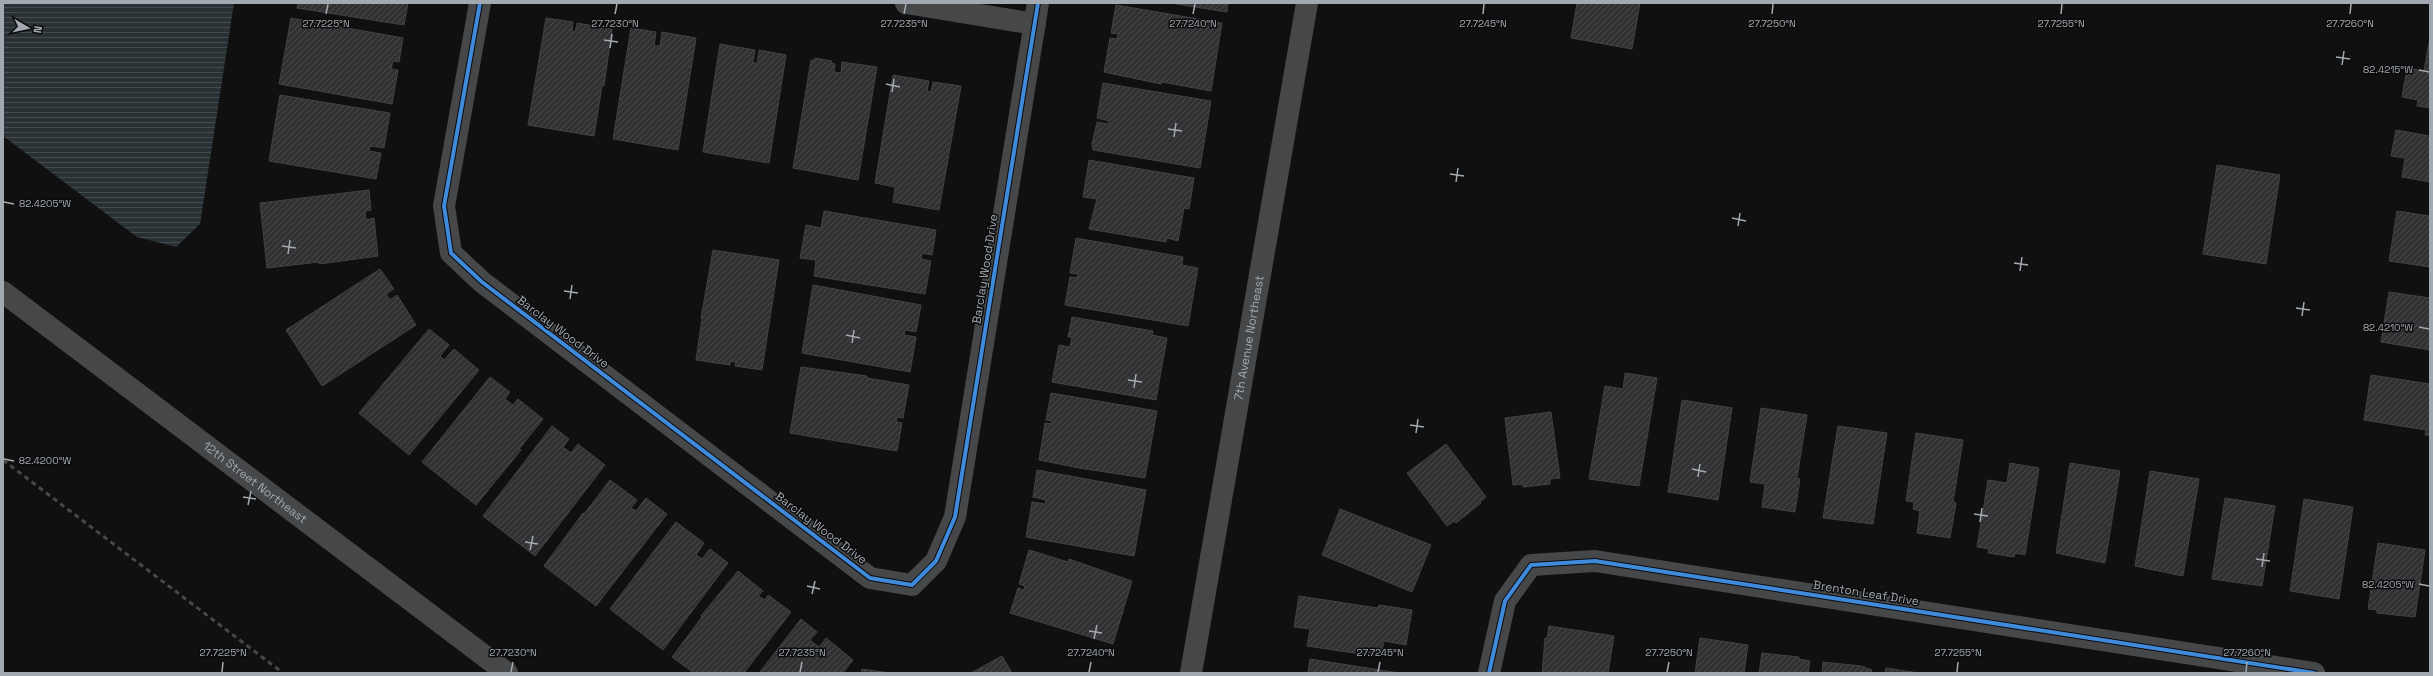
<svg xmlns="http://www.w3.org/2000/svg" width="2433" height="676" viewBox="0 0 2433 676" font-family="'Space Grotesk',sans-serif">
	<defs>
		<pattern id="water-rules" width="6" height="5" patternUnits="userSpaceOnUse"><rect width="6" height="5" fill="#293135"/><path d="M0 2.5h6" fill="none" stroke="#454c50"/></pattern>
		<pattern id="building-hatch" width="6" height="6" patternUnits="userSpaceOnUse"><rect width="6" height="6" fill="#313133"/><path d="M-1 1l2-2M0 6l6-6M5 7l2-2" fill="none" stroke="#4c4c4e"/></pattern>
	</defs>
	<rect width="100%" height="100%" fill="#101011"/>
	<path fill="url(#water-rules)" d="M3 3H234L200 224 176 247 137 237 3 136Z"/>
	<path fill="url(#building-hatch)" stroke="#404244" d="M298 3H408L404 25 297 8Z
		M1170 3H1228L1227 12Z
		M1577 3H1640L1632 49 1571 38Z
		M1116 5 1222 23 1211 91 1162 82 1161 84 1104 72 1110 38 1117 39 1118 34 1111 33Z
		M291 18 403 38 399 62 393 61 391 69 398 70 392 104 279 84Z
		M546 18 573 22 572 31 575 32 577 23 612 29 604 86H602L594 136 528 125Z
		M631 28 656 32 654 46H660L662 32 696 38 678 150 613 139Z
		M2429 42H2430V108L2417 106 2418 100 2402 97 2407 68 2424 71Z
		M720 44 755 50 753 63H757L759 50 786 55 769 163 703 152Z
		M815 58 832 61 831 63 835 64 834 72 841 73 842 62 877 67 858 180 793 168 811 60H814Z
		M893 75 929 81 927 91 931 92 933 82 961 86 939 210 893 202 895 187 875 183Z
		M1103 83 1211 101 1200 168 1093 150 1092 144 1097 122 1108 124 1109 121 1097 118Z
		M280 95 390 113 384 148 370 146 369 151 381 153 376 179 269 161Z
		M2396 130 2430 136V182L2402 177 2405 158 2391 156Z
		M1089 160 1194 178 1189 209 1184 208 1178 241 1167 238 1166 242 1089 229 1097 199 1083 197Z
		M2217 165 2280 175 2266 264 2203 254Z
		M369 190 371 210 365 211 366 220 374 218 378 256 319 264V262L267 268 260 203Z
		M824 211 936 230 932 255 922 253 921 259 931 261 925 294 814 276 816 260 800 258 806 225 821 228Z
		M2397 211 2430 216V267L2389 261Z
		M1076 238 1183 257 1182 265 1198 268 1188 326 1065 305 1070 277 1077 278 1078 274 1070 273Z
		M713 250 779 260 762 370 735 366 736 362 730 361V365L696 360 702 319 701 318Z
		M380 269 394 289 386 294 390 300 397 295 416 325 322 386 286 330Z
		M813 285 921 305 916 332 905 330 904 335 916 337 910 372 802 353Z
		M2389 292 2430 298V350L2381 342Z
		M1072 317 1153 331 1152 335 1167 338 1156 400 1052 382 1059 345 1070 347 1072 337H1068Z
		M429 329 449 345 440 356 444 360 454 349 479 370 409 455 359 413Z
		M801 367 867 376V378L909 385 903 418 897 417 896 422 902 423 897 451 790 433Z
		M1625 373 1657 378 1639 486 1589 479 1605 386 1623 389Z
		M2371 375 2430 384V435H2425L2426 430 2364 420Z
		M490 377 510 392 505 399 513 405 518 399 543 419 519 449 521 450 476 505 422 462Z
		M1051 393 1157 411 1145 478 1079 468 1039 460 1045 423 1052 424V421L1046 420Z
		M1682 400 1732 408 1718 500 1668 492Z
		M1761 408 1807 415 1797 478 1800 479 1795 512 1762 507 1765 484 1750 482Z
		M1551 412 1560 478 1550 479V484L1523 487V484L1513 485 1505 418Z
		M552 426 569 439 563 447 571 453 578 444 605 465 535 556 483 516Z
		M1838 426 1887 433 1873 524 1823 518Z
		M1916 433 1963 440 1953 502 1956 503 1950 538 1917 533 1920 511 1913 509 1914 502 1906 501Z
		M1446 444 1486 497 1480 502 1481 503 1456 523 1454 521 1447 526 1407 473Z
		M2010 463 2039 468 2025 555 2015 553 2014 557 1988 553 1989 549 1977 547 1988 480 2007 483Z
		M2070 463 2120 471 2105 563 2056 553Z
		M1037 470 1146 490 1134 556 1026 537 1032 502 1045 504 1046 500 1033 497Z
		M2150 471 2199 479 2183 576 2135 566Z
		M610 480 637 500 631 508 636 511 646 498 667 514 596 606 544 566 583 513 584 514Z
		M2225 498 2275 506 2262 586 2212 579Z
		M2304 499 2353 507 2339 599 2290 591Z
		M1340 509 1431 545 1412 592 1322 555Z
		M676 522 704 543 696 555 702 559 710 549 728 563 663 650 610 609Z
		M2378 543 2425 550 2415 617 2377 613V610L2368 609Z
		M1029 550 1068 562 1069 559 1132 581 1113 644 1010 613 1018 588 1024 590 1025 586 1019 584Z
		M738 571 763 591 758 596 765 600 768 595 791 612 744 673H694L672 657 702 617 701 616Z
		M1299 596 1378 608 1379 605 1412 610 1406 645 1384 641 1382 650 1376 649 1374 656 1307 646 1310 629 1294 627Z
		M801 619 817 632 810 640 819 647 826 638 853 660 843 673H759Z
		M1549 626 1614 636 1608 673H1542L1545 638 1547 639Z
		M1700 638 1748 645 1744 673H1695Z
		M1762 653 1799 657V659L1810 661 1808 673H1759Z
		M1002 656 1012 673H971Z
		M1310 659 1399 673H1308Z
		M1823 662 1861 666 1872 670 1871 673H1822Z
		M1886 668 1919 673H1885Z
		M862 669 890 673H861Z"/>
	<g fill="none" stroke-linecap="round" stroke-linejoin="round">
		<g stroke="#454749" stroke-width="22">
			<path d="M480 3 444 206 451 253 482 282 870 578 912 585 936 561 955 517 1038 3"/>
			<path d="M906 3 1035 24"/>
			<path id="s1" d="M3 292 507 673"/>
			<path id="s2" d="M1191 673 1307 3"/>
			<path d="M1489 673 1505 601 1531 565 1595 561 2314 673"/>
		</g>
		<path stroke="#464749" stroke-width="3" stroke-dasharray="5 4" stroke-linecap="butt" d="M3 460 283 673"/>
		<defs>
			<path id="cycleway" d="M480 3 444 206 451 253 482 282 870 578 912 585 936 561 955 517 1038 3
				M1489 673 1505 601 1531 565 1595 561 2314 673"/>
		</defs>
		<use href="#cycleway" stroke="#0b0b0c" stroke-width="6"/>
		<use href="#cycleway" stroke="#408adc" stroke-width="4"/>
	</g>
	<path fill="none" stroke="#a2a9b1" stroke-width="1.5" d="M326 14 328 4M615 14 617 4M904 14 906 4M1193 14 1195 4M1483 14 1484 4M1772 14 1773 4M2061 14 2062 4M2350 14 2351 4M604 40 618 42M610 48 612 34M2336 57 2350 59M2342 65 2344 51M2419 70 2429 72M886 84 900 87M892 92 894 79M1168 129 1182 131M1174 137 1176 123M1450 174 1464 176M1456 182 1458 168M4 202 14 204M1732 218 1746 221M1738 226 1740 213M282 246 296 248M288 254 290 240M2014 263 2028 265M2020 271 2022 257M564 291 578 293M570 299 572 285M2296 308 2310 310M2302 316 2304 302M2419 327 2429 329M846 335 860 338M852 343 854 330M1128 380 1142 382M1134 388 1136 374M1410 425 1424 427M1416 433 1418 419M4 459 14 461M1692 469 1706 472M1698 477 1700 464M243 497 256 499M248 505 251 491M1974 514 1988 516M1980 522 1982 508M525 542 538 544M530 550 533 536M2256 559 2270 561M2262 567 2264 553M2419 584 2429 586M807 586 820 589M812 594 815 581M1089 631 1102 633M1094 639 1097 625M222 672 223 662M511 672 513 662M800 672 802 662M1089 672 1091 662M1378 672 1380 662M1667 672 1669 662M1957 672 1958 662M2246 672 2247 662"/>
	<g text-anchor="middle" stroke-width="3" stroke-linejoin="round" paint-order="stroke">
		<g font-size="12" fill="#a2a9b1" stroke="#0b0b0c">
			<text transform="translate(985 269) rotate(-81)" y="4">Barclay Wood Drive</text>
			<text transform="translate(563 332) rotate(37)" y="4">Barclay Wood Drive</text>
			<text dy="4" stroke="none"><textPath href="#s2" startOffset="340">7th Avenue Northeast</textPath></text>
			<text dy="4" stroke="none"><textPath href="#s1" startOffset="316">12th Street Northeast</textPath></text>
			<text transform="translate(821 528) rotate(37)" y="4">Barclay Wood Drive</text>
			<text transform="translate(1866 593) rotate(9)" y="4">Brenton Leaf Drive</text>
		</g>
	</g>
	<g font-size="10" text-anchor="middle" fill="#a2a9b1" stroke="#0b0b0c" stroke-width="3" stroke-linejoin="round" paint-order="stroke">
		<text x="326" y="27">27.7225°N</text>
		<text x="615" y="27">27.7230°N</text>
		<text x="904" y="27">27.7235°N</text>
		<text x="1193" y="27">27.7240°N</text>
		<text x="1483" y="27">27.7245°N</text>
		<text x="1772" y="27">27.7250°N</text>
		<text x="2061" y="27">27.7255°N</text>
		<text x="2350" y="27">27.7260°N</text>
		<text x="2388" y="73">82.4215°W</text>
		<text x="45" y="207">82.4205°W</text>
		<text x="2388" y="331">82.4210°W</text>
		<text x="45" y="464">82.4200°W</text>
		<text x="2388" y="588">82.4205°W</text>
		<text x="223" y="656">27.7225°N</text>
		<text x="513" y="656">27.7230°N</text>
		<text x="802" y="656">27.7235°N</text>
		<text x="1091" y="656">27.7240°N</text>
		<text x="1380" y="656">27.7245°N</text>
		<text x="1669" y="656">27.7250°N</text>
		<text x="1958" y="656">27.7255°N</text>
		<text x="2247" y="656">27.7260°N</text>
	</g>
	<rect width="2433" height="676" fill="none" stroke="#a2a9b1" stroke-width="8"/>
	<g transform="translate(28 28) rotate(99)" stroke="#0b0b0c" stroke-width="3" paint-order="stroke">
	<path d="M0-3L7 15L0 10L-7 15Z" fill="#a2a9b1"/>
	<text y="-6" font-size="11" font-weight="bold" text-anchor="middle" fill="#a2a9b1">N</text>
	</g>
</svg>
